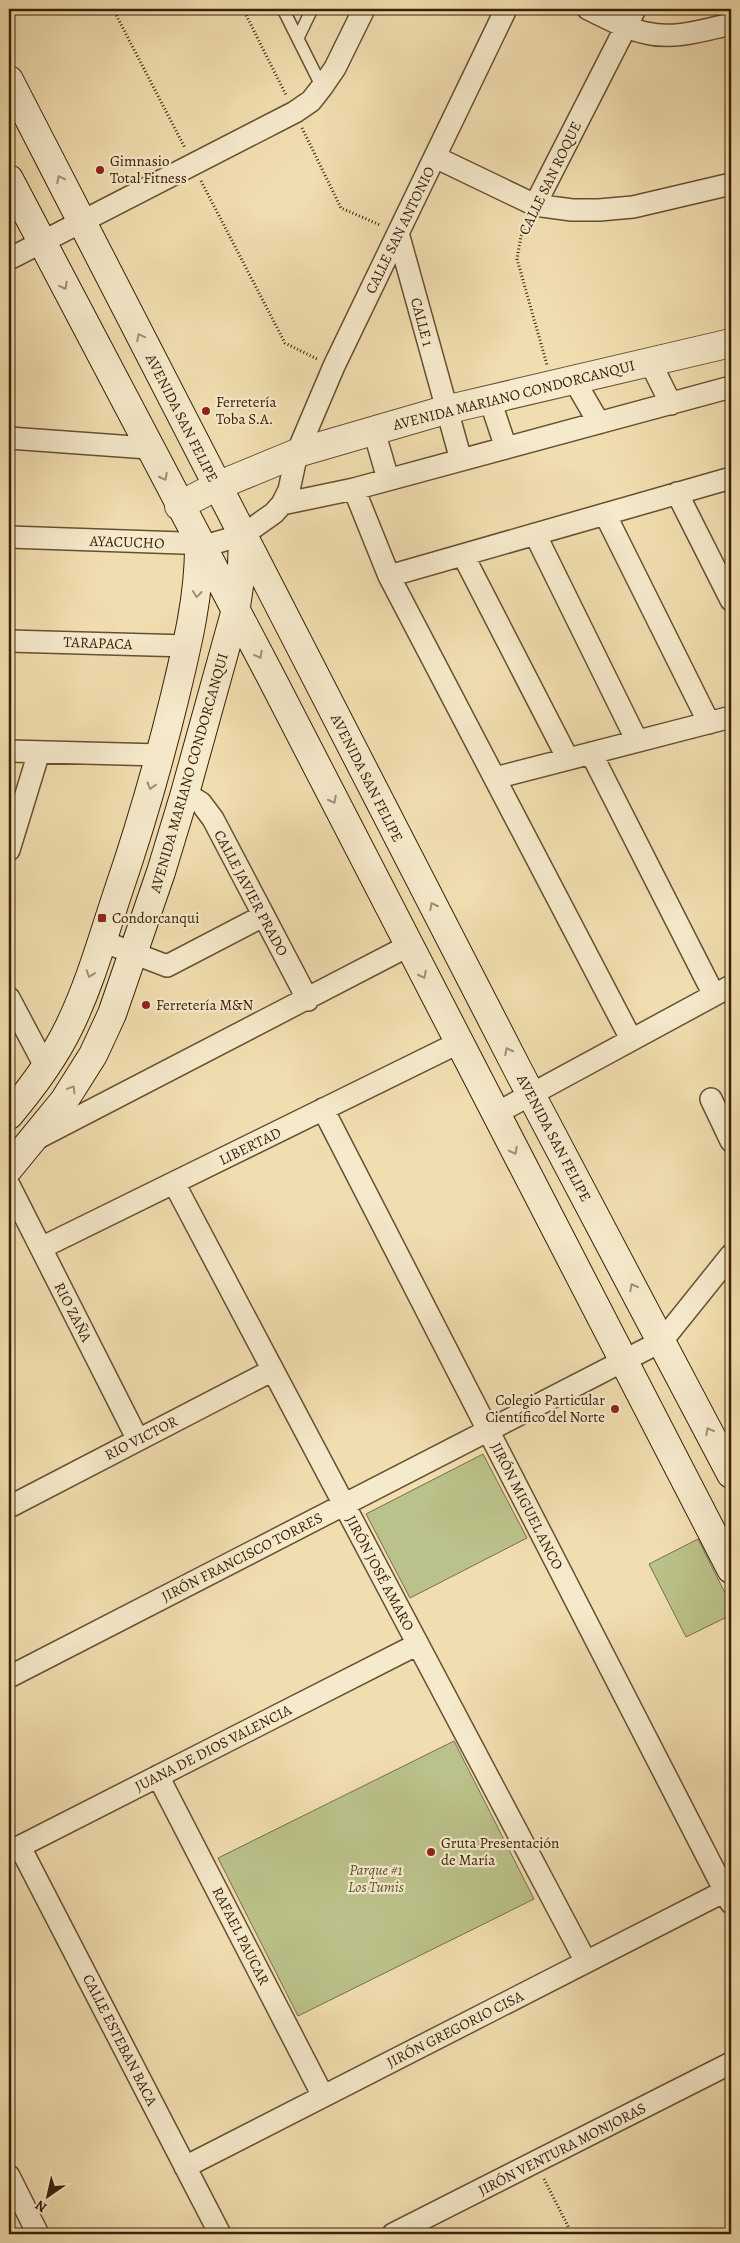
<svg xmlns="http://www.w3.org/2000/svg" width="740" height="2243" viewBox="0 0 740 2243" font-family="Alegreya,serif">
	<rect width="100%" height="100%" fill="#f1deb0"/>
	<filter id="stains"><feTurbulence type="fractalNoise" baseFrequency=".004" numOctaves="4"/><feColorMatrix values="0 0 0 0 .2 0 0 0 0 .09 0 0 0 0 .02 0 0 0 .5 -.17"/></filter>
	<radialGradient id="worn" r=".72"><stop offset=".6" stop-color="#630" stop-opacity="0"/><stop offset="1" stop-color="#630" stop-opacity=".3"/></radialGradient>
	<path fill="#bbc18a" stroke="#7a7048" d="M483 1454 527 1538 410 1598 366 1514Z
		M698 1539 731 1605V1615L686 1637 649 1564Z
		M454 1741 534 1899 298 2016 218 1858Z"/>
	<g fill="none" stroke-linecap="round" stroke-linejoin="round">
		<defs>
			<path id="service" d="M283 9 322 87
				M298 38 312 9"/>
			<path id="minor" d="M588 9C607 18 626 29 646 33 674 40 704 30 731 24
				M435 157 535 205 572 210H599L633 207 731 184
				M535 205 635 9
				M398 233 461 460
				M9 259 295 112 311 101 322 87 335 68 364 9
				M650 362 671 404
				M574 380 599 423
				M490 400 506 448
				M374 431 388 479
				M9 438 148 448
				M354 489 389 576 631 1039
				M677 493 731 600
				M282 504 354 489 731 387
				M605 514 709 723
				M535 534 637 741
				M9 537 211 544 243 535 274 513 282 504 289 490 297 453 334 366 506 9
				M463 555 568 759
				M389 576 731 478
				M9 641 187 646
				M9 751 160 755
				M591 753 714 995
				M495 778 731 717
				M185 793 201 803 213 819 308 1000
				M9 850 39 752
				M102 941 167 966 263 916
				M9 998 45 1066
				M711 1099 731 1141
				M323 1109 731 1903
				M495 1114 731 986
				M36 1139 408 946
				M174 1183 586 1962
				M9 1185 138 1440
				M41 1248 458 1043
				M9 1507 273 1370
				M9 1677 662 1341 731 1255
				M158 1776 323 2096
				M20 1847 220 2234
				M9 1852 418 1644
				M185 2167 725 1891
				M9 2176 38 2234
				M393 2234 731 2063"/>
			<path id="tertiary" d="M179 506 217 486 297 453 445 410 731 343"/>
			<path id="secondary" d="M9 80 519 1072 731 1474
				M9 179 271 677 731 1569
				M9 1115C31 1089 54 1058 69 1027 90 984 103 937 118 892 140 828 159 762 175 696 187 646 199 598 199 547
				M9 1168 64 1101 93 1055 112 1014 161 872 185 793 235 613 242 566 243 537"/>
		</defs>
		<use href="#service" stroke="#675031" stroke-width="14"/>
		<use href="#minor" stroke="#675031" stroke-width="24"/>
		<use href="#tertiary" stroke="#675031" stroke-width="30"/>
		<use href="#secondary" stroke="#392007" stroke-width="30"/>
		<path stroke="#392007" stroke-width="3" stroke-dasharray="1 2.5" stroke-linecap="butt" d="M113 9 185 148
			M243 9 286 95
			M302 128 341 208 380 225
			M201 181 285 343 317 359
			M527 222 521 236 517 259 547 365
			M544 2179 572 2234"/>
		<use href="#service" stroke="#f6eacc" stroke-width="11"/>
		<use href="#minor" stroke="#f6eacc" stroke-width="21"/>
		<use href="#tertiary" stroke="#f6eacc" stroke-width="28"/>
		<use href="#secondary" stroke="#f6eacc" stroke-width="28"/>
	</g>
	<defs><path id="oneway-chevron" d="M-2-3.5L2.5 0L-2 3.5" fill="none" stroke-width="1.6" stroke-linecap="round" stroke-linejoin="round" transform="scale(1.25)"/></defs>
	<g stroke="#a18f73">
		<use href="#oneway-chevron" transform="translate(60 179) rotate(-117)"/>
		<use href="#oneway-chevron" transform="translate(64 286) rotate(62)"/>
		<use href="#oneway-chevron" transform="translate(140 337) rotate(-117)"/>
		<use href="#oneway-chevron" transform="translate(164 477) rotate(63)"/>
		<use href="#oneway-chevron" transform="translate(197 594) rotate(96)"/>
		<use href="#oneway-chevron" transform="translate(259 655) rotate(61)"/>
		<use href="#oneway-chevron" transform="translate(151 786) rotate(107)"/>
		<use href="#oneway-chevron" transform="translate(333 800) rotate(63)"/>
		<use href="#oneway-chevron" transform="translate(433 906) rotate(-117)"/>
		<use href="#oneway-chevron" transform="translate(90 974) rotate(109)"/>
		<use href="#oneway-chevron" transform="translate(423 975) rotate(63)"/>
		<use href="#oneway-chevron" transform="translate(508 1051) rotate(-117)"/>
		<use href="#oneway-chevron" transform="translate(72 1089) rotate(-59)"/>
		<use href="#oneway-chevron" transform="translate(514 1151) rotate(63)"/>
		<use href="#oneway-chevron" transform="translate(633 1287) rotate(-118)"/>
		<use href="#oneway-chevron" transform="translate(709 1431) rotate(-118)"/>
	</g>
	<g fill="#8f2418" stroke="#f6eacc" stroke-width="2">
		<circle cx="100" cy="170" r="5"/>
		<circle cx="206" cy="411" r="5"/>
		<rect x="97" y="913" width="10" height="10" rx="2.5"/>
		<circle cx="146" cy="1005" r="5"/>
		<circle cx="615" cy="1409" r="5"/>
		<circle cx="431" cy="1852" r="5"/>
	</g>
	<g text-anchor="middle" stroke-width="4.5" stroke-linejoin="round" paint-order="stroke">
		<g font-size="15" fill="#392007" stroke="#f6eacc" text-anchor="start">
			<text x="110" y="166">Gimnasio<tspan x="110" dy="17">Total Fitness</tspan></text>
			<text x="216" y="407">Ferretería<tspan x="216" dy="17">Toba S.A.</tspan></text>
			<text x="112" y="923">Condorcanqui</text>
			<text x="156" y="1010">Ferretería M&amp;N</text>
			<text x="605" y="1405" text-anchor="end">Colegio Particular<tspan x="605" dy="17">Científico del Norte</tspan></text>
			<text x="441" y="1848">Gruta Presentación<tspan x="441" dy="17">de María</tspan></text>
		</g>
		<g font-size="15" fill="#392007" stroke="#f6eacc">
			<text transform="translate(550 178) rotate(-64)" y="5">CALLE SAN ROQUE</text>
			<text transform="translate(400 230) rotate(-64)" y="5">CALLE SAN ANTONIO</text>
			<text transform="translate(422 322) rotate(75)" y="5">CALLE 1</text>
			<text transform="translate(514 395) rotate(-14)" y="5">AVENIDA MARIANO CONDORCANQUI</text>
			<text transform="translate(182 418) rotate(63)" y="5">AVENIDA SAN FELIPE</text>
			<text transform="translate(127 542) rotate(2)" y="5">AYACUCHO</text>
			<text transform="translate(98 643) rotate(2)" y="5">TARAPACA</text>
			<text transform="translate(189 773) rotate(-74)" y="5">AVENIDA MARIANO CONDORCANQUI</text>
			<text transform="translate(367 778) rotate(63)" y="5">AVENIDA SAN FELIPE</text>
			<text transform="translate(251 893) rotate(62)" y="5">CALLE JAVIER PRADO</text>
			<text transform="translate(554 1138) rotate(62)" y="5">AVENIDA SAN FELIPE</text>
			<text transform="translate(250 1146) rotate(-26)" y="5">LIBERTAD</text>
			<text transform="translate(73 1312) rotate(63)" y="5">RIO ZAÑA</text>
			<text transform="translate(141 1438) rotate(-27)" y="5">RIO VICTOR</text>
			<text transform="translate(527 1506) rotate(63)" y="5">JIRÓN MIGUEL ANCO</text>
			<text transform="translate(242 1557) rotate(-27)" y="5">JIRÓN FRANCISCO TORRES</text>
			<text transform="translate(380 1573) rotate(62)" y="5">JIRÓN JOSÉ AMARO</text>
			<text transform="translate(213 1748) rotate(-27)" y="5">JUANA DE DIOS VALENCIA</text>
			<text transform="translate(241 1936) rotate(63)" y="5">RAFAEL PAUCAR</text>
			<text transform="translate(455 2029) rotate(-27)" y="5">JIRÓN GREGORIO CISA</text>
			<text transform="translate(120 2040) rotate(63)" y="5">CALLE ESTEBAN BACA</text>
			<text transform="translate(562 2149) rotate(-27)" y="5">JIRÓN VENTURA MONJORAS</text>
		</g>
		<g font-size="15" font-style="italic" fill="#60502e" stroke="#f6eacc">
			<text x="376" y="1875">Parque #1<tspan x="376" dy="17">Los Tumis</tspan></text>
		</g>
	</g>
	<rect width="740" height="2243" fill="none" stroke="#f1deb0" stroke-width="30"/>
	<rect x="10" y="10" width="720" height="2223" fill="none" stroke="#392007" stroke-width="2.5"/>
	<rect x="15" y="15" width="710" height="2213" fill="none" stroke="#392007"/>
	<g transform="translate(48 2196) rotate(214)" stroke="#f6eacc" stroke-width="4" paint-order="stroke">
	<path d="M0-4L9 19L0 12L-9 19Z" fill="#392007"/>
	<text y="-8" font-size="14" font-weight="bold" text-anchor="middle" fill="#392007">N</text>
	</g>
	<rect width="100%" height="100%" filter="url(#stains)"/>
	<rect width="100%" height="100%" fill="url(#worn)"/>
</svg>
